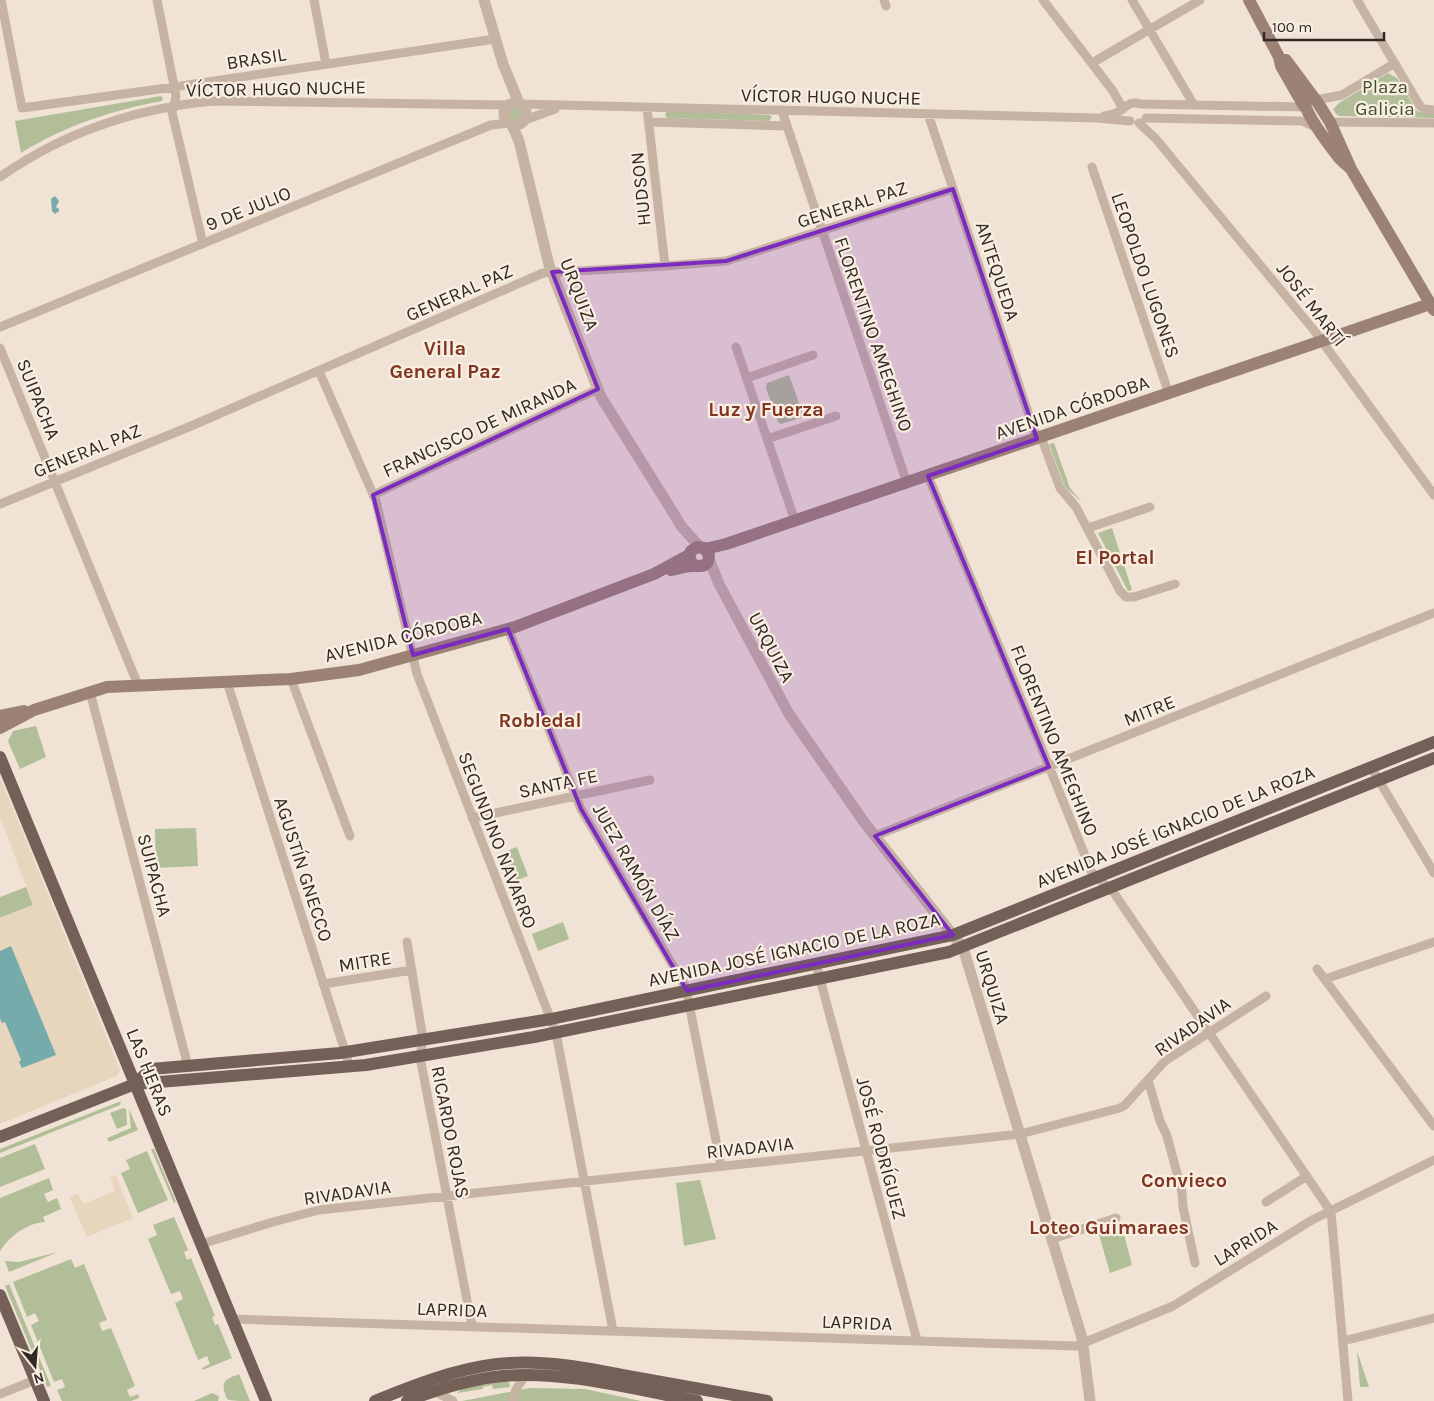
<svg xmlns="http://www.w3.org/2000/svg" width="1434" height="1401" viewBox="0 0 1434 1401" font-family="Karla,sans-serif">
	<rect width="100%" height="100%" fill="#f0e3d6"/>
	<path fill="#b1be97" d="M1388 73 1397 78 1417 111 1423 113 1434 114V118L1339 116 1336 114 1333 109 1339 103Z
		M161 96 163 98 162 101C113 110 64 126 21 153L15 121Z
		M508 113a7 7 0 1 1 14 0a7 7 0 1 1-14 0Z
		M667 111 770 115 772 117 769 121 667 118 665 115Z
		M789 375 804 417 781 424 778 422 766 388 767 383Z
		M1054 443 1070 488 1082 502 1065 487 1049 444Z
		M1112 528 1132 590 1128 591 1098 533Z
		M36 726 46 757 20 769 8 741 13 731Z
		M196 828 198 866 156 868 155 829Z
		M517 847 528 876 508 884 497 855Z
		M26 887 33 905 0 918V897Z
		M563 922 569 939 538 951 532 934Z
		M121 1101 120 1105 0 1153V1149Z
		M123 1108 126 1109 127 1125 117 1129 110 1113Z
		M129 1109 138 1130 109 1142 107 1138 131 1128Z
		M35 1144 45 1169 0 1187V1158Z
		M151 1149H154L176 1202 174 1203Z
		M147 1151 168 1200 138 1213 121 1173 130 1169 126 1160Z
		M49 1178 53 1190 44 1194 48 1202 57 1198 61 1209 43 1217 45 1222C27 1223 10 1236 0 1251V1198Z
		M700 1180 716 1239 684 1246 676 1183Z
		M174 1217 188 1250 184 1252 187 1260 191 1258 215 1316 212 1317 215 1325 218 1324 232 1358 203 1370 202 1368 210 1364 207 1356 198 1360 175 1303 183 1299 180 1291 171 1294 148 1239 157 1235 153 1225Z
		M1121 1223 1132 1265 1110 1273 1098 1231Z
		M58 1252 9 1272 5 1261 19 1262Z
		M71 1259 75 1268 84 1264 107 1320 99 1323 102 1331 111 1328 135 1386 127 1390 130 1397 138 1394 139 1398 131 1401H62L57 1390 65 1387 62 1379 54 1382 31 1325 39 1321 35 1313 27 1317 13 1282Z
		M9 1284 51 1386 47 1387 5 1286Z
		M1357 1351 1369 1387H1360Z
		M239 1374 250 1401C244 1401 235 1401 229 1400 226 1398 226 1397 225 1393 220 1380 229 1378 239 1374Z
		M506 1381 509 1382 510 1387 493 1389 492 1385 483 1387V1389L457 1393 463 1388Z
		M530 1388 585 1389 641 1401H462Z
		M212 1393 219 1396 218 1401H194Z"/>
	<path fill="#e8d5bd" d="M0 777 120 1070 118 1075 114 1077 0 1124V918L33 905 0 817Z
		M116 1175 133 1218 87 1237 70 1197 78 1194 83 1204 115 1191 110 1177Z"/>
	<path fill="#76abac" d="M55 196 59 201 56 207 59 209V211L55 214 52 211 51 199Z
		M11 946 56 1055 22 1068 19 1062 21 1060 5 1022 2 1023 0 1019V951Z"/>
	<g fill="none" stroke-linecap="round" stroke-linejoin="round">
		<path stroke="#c7b3a3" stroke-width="9" d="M1 0 22 108 174 87 495 39
			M157 0 176 96 172 112 203 244
			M314 0 326 64
			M884 0 886 6
			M1043 0 1113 91 1123 109
			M1132 0 1194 105
			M1357 0 1420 106 1424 109 1434 110
			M1092 63 1200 0
			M1316 100 1342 95 1395 63
			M520 104 1097 118 1130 121
			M647 108 665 266
			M782 111 907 483
			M928 114 1037 439
			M1104 116C1110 115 1117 114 1121 110 1128 105 1131 101 1141 104L1304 107
			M1146 118 1302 121 1317 128
			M525 120 555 109
			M649 122 787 126
			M1330 122 1434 123
			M1139 123 1156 139 1313 329 1434 495
			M1092 167 1169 394
			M0 177C64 132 137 108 214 101L508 105
			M0 327 491 125 509 123
			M736 347 795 521
			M0 348 138 685
			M319 371 376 501 417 674 556 1033 613 1331
			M747 378 813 355
			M1041 437 1060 488 1076 507 1120 591 1126 597H1134L1175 584
			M767 439 836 416
			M928 476 1042 749 1092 873 1114 893 1331 1212 1348 1401
			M373 495 598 389
			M0 504 191 426 543 273 665 266 726 261 953 189
			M1088 528 1150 507
			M508 629 581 809 686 988 721 1166
			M291 679 350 836
			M227 682 350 1067
			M90 692 188 1066
			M1371 767 1434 873
			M472 818 650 780
			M875 836 1434 613
			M407 942 423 1039 420 1057 472 1326
			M816 964 917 1340
			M1317 969 1434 1126
			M1325 979 1434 942
			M323 984 412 970
			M1148 1080 1160 1121 1167 1136 1182 1192 1183 1207 1195 1263
			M1266 1202 1307 1176
			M1052 1239 1116 1218
			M201 1244 273 1222 319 1210 1020 1134 1120 1108 1125 1105 1165 1061 1266 996
			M232 1319 1076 1346 1173 1306 1312 1220 1434 1160
			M1343 1341 1434 1318
			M434 1391 453 1401
			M0 1394 35 1380
			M513 1401 516 1389 526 1375"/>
		<path stroke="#c7b3a3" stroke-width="11" d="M484 0 503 64 519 103
			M504 114a11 11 0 1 1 22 0a11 11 0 1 1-22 0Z
			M512 125 519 141 549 265 601 397 682 527 700 547
			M709 559 719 584 789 714 864 822 963 948 1082 1338 1090 1401"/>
		<path stroke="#9b8275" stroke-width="12" d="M1249 0 1279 57 1281 66 1304 106
			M1286 60 1315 99
			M1351 169C1347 165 1342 162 1339 158 1336 154 1282 86 1316 100L1330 122 1351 169 1434 310
			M705 549 726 544 1430 304
			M671 570C678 569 685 566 692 566 701 566 709 568 709 555L704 548 697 547 691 551 689 558 694 566
			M0 716 24 711
			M0 728 34 710 107 687 291 679 359 670 515 627 654 574 689 555"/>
		<path stroke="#746056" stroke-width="12" d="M0 757 266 1401
			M135 1084 151 1069 340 1053 551 1019 953 935 1434 742
			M0 1137 135 1084 366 1065 534 1037 949 952 1434 758
			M0 1295 44 1401
			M375 1401C414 1385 455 1369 497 1364 543 1359 588 1368 633 1377 677 1385 722 1393 767 1401
			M407 1401C438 1389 470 1379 503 1376 563 1370 637 1390 697 1401"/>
	</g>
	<path fill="#7b2cbf" fill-opacity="0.2" stroke="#7b2cbf" stroke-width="4" stroke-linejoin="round" d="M953 189 1037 439 928 476 1049 767 875 836 953 935 687 991 581 809 508 629 413 655 373 495 598 389 552 272 726 261Z"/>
	<g text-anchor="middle" stroke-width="4.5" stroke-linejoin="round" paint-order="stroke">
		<g font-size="19" fill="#322925" stroke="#f8eee2">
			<text transform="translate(256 58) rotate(-9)" y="7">BRASIL</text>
			<text transform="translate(276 88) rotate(-1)" y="7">VÍCTOR HUGO NUCHE</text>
			<text transform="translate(831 96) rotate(1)" y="7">VÍCTOR HUGO NUCHE</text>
			<text transform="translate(640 189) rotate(-96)" y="7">HUDSON</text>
			<text transform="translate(852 204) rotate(-18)" y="7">GENERAL PAZ</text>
			<text transform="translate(248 208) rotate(-22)" y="7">9 DE JULIO</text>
			<text transform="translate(998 271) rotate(72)" y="7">ANTEQUEDA</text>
			<text transform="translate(1146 275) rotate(71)" y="7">LEOPOLDO LUGONES</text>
			<text transform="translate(459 292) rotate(-24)" y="7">GENERAL PAZ</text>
			<text transform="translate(580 294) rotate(69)" y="7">URQUIZA</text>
			<text transform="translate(1312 304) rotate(52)" y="7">JOSÉ MARTÍ</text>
			<text transform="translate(874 334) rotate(71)" y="7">FLORENTINO AMEGHINO</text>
			<text transform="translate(39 399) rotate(68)" y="7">SUIPACHA</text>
			<text transform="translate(1072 407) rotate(-19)" y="7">AVENIDA CÓRDOBA</text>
			<text transform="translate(479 427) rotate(-25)" y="7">FRANCISCO DE MIRANDA</text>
			<text transform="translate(87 450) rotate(-22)" y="7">GENERAL PAZ</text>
			<text transform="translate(403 636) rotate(-14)" y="7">AVENIDA CÓRDOBA</text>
			<text transform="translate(772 647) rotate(62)" y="7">URQUIZA</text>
			<text transform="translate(1149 710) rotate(-22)" y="7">MITRE</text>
			<text transform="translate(1055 740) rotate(68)" y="7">FLORENTINO AMEGHINO</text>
			<text transform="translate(558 783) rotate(-12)" y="7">SANTA FE</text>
			<text transform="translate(1175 826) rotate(-22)" y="7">AVENIDA JOSÉ IGNACIO DE LA ROZA</text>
			<text transform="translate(498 840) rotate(69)" y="7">SEGUNDINO NAVARRO</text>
			<text transform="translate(304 869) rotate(72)" y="7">AGUSTÍN GNECCO</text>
			<text transform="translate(637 872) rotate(60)" y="7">JUEZ RAMÓN DÍAZ</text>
			<text transform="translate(155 875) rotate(75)" y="7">SUIPACHA</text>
			<text transform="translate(794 949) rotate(-12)" y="7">AVENIDA JOSÉ IGNACIO DE LA ROZA</text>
			<text transform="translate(365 961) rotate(-9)" y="7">MITRE</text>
			<text transform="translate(993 987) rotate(73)" y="7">URQUIZA</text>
			<text transform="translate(1192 1026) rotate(-35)" y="7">RIVADAVIA</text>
			<text transform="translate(150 1072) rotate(68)" y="7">LAS HERAS</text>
			<text transform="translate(451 1132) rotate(79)" y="7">RICARDO ROJAS</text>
			<text transform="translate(750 1147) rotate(-6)" y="7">RIVADAVIA</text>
			<text transform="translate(882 1148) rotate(75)" y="7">JOSÉ RODRÍGUEZ</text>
			<text transform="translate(347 1192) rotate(-8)" y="7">RIVADAVIA</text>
			<text transform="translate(1245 1242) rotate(-32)" y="7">LAPRIDA</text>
			<text transform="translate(452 1309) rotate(2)" y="7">LAPRIDA</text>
			<text transform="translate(857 1322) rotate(2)" y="7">LAPRIDA</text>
		</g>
		<g font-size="19" fill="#425029" stroke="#f8eee2">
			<text x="1385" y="93">Plaza<tspan x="1385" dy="22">Galicia</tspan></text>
		</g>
		<g font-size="20" font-weight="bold" fill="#803520" stroke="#f8eee2">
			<text x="445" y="355">Villa<tspan x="445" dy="23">General Paz</tspan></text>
			<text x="766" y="416">Luz y Fuerza</text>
			<text x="1115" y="564">El Portal</text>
			<text x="540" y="727">Robledal</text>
			<text x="1184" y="1187">Convieco</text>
			<text x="1109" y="1234">Loteo Guimaraes</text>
		</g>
	</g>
	<g transform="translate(35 1366) rotate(163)" stroke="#f8eee2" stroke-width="4" paint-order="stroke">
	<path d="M0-4L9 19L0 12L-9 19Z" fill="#322925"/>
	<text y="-8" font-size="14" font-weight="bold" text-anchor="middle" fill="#322925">N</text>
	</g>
	<path d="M1264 32v8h120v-8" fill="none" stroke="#322925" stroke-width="2.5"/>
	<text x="1272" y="32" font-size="15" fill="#322925" stroke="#f8eee2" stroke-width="4" paint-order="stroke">100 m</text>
</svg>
